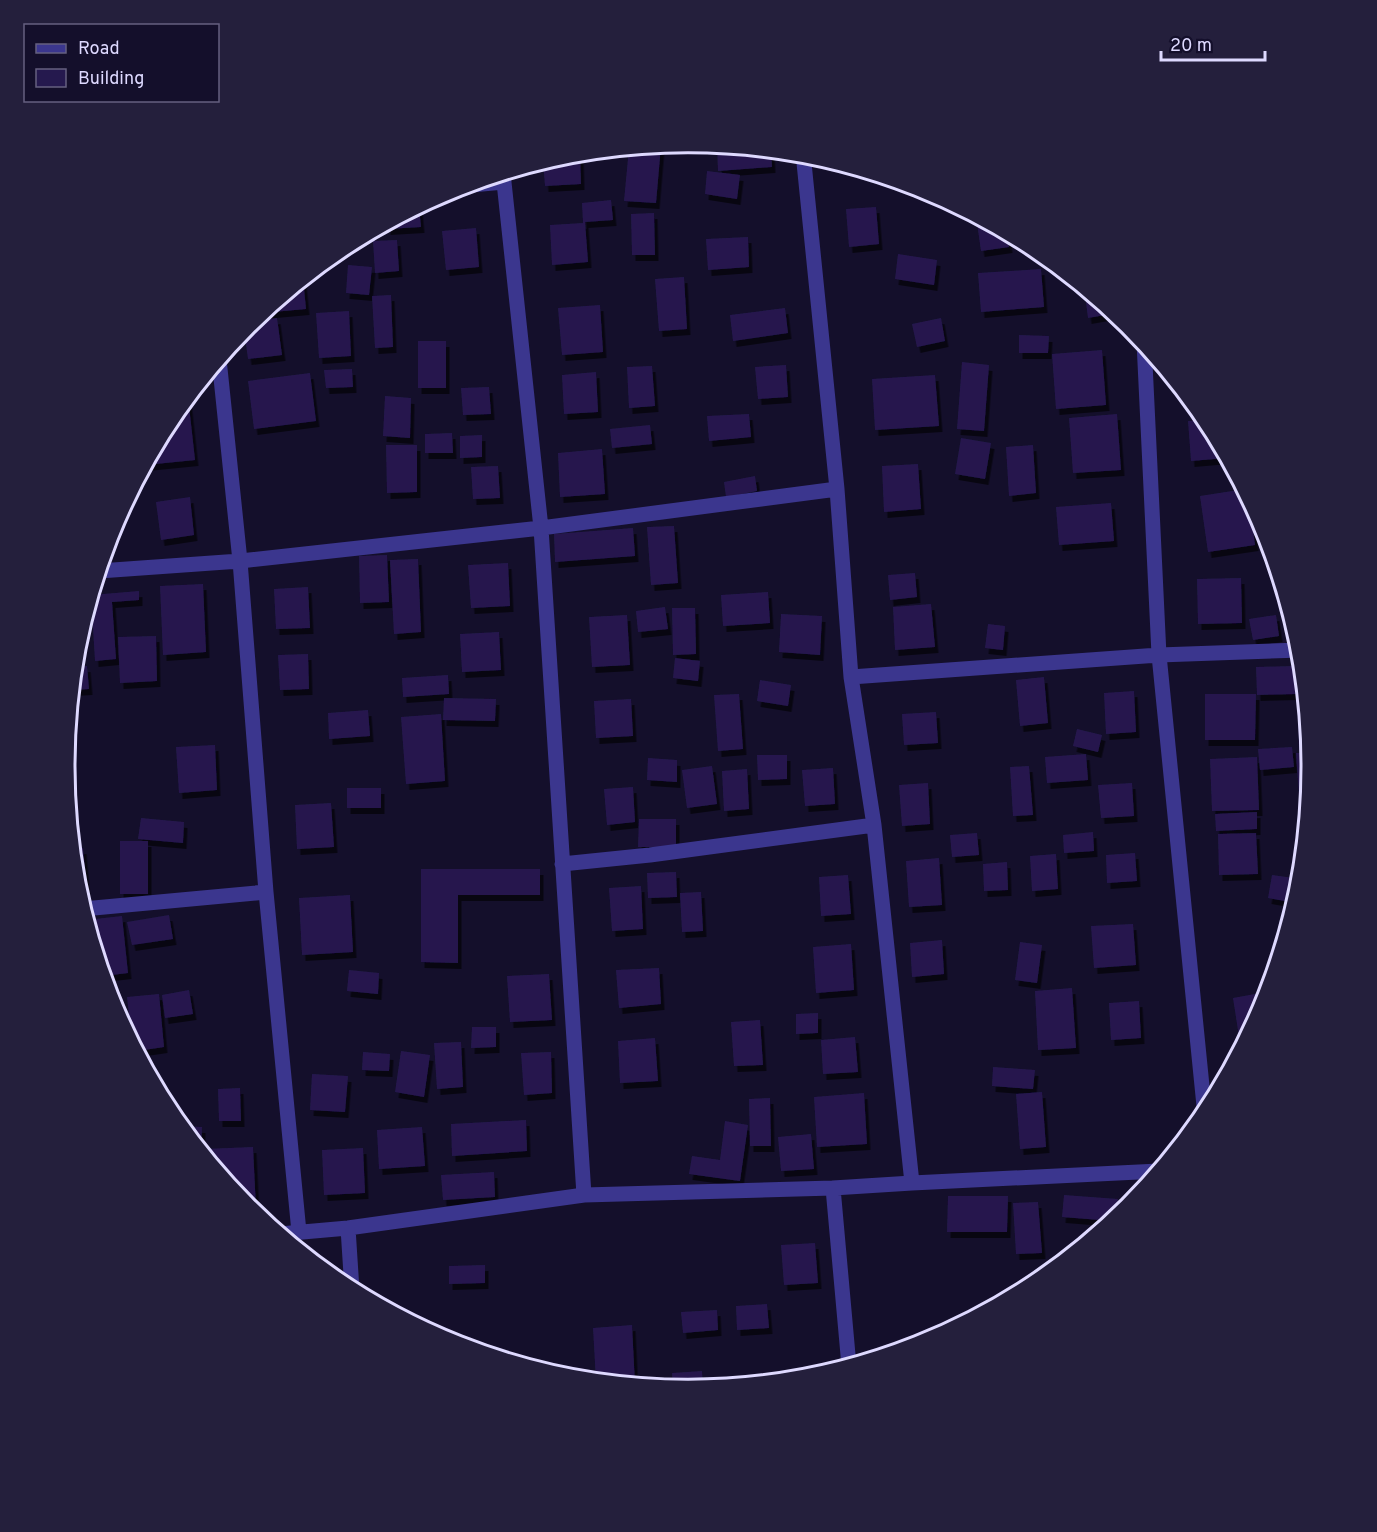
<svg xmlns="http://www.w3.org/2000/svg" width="1377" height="1532" viewBox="0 0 1377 1532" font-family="Overpass,sans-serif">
	<defs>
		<filter id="shadow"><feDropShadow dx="3.5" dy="6" stdDeviation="0" flood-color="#0009"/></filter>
	</defs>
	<rect width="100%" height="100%" fill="#140f2b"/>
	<path fill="#25194e" filter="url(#shadow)" d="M661 145 656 203 624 201 629 148Z
		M717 145 771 150 772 167 718 171Z
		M580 153 581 184 545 186 543 161 567 154Z
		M707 171 740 175 737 199 705 194Z
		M611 200 613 220 585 222 588 262 552 265 550 225 583 223 582 203Z
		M419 206 421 227 387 229V223Z
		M876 207 879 244 849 247 846 209Z
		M654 213 655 255H632L631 214Z
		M976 216 1007 232 1009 247 981 251Z
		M476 228 479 267 446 270 442 231Z
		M748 237 749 267 708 270 706 239Z
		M397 240 399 271 375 273 373 241Z
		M898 254 937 260 934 285 895 279Z
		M348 265 372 267 369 295 346 293Z
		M1041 269 1044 307 981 312 978 273Z
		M684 277 687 329 659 331 655 279Z
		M303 279 306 309 262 313Z
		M1084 287 1110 308 1111 314 1088 318Z
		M391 295 393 347 375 348 372 296Z
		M600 305 603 352 562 355 558 308Z
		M785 308 788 333 733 341 730 315Z
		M349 311 351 356 319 358 316 313Z
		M277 318 282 355 248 359 244 329 251 322Z
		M941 318 945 341 917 347 912 324Z
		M1019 335 1049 336 1048 353H1019Z
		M418 341H446V388H418Z
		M1102 350 1106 405 1056 409 1052 354Z
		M962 362 989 365 984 431 957 429Z
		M786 365 788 397 758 399 755 367Z
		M652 366 655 406 629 408 627 367Z
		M352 369 353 387 326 388 324 370Z
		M596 372 598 412 564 414 562 375Z
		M310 373 316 421 254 429 248 381Z
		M935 375 939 426 875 430 872 379Z
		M489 387 491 414 463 415 461 388Z
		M385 396 411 398 410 438 383 436Z
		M188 397 195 460 145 465 170 419Z
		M749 414 751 437 709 441 707 416Z
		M1117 414 1121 470 1073 473 1069 418Z
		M1208 420 1225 452 1226 458 1191 461 1188 421Z
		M650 425 652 444 612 448 610 429Z
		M452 433 453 453H425V434Z
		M482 435V457L460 458V436Z
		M961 438 991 443 985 479 955 474Z
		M386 445H417V492L387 493Z
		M1033 445 1036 493 1009 496 1006 447Z
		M602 449 605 494 560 497 558 453Z
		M918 464 921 509 884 512 882 466Z
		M498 466 500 498 473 499 471 467Z
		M755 476 757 491 726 497 724 482Z
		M1245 489 1249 497 1255 545 1208 552 1200 496Z
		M190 497 194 535 161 540 156 502Z
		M1111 503 1114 541 1059 545 1056 507Z
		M674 526 678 583 651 585 647 527Z
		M633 528 635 556 555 562 554 534Z
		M387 555 389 602 360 603 359 556Z
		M418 559 421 632 394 634 390 560Z
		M508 563 510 606 471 608 468 565Z
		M915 573 917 597 890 600 888 575Z
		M1241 578 1242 623 1198 624 1197 579Z
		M203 584 206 652 163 655 160 586Z
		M308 587 310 628 276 629 274 589Z
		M139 591V600L112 602 116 659 95 661 91 595Z
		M768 592 770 623 723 626 721 595Z
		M931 604 935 647 895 650 893 607Z
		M665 607 668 629 638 632 636 611Z
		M672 608H695L696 654 673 655Z
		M781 614 822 616 820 655 779 652Z
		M627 615 630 665 592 667 589 617Z
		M1276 615 1279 636 1253 640 1249 619Z
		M988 624 1005 626 1003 650 985 648Z
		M499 632 501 670 462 672 460 634Z
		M156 636 157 681 120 683 118 637Z
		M308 654 309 689 280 690 278 655Z
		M675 658 700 661 698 681 673 678Z
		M1297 665H1303L1311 750H1299Z
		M87 666 89 689 72 690 74 667Z
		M1295 666 1296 694 1257 695 1256 667Z
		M448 675 449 694 403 697 402 678Z
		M1044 677 1048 723 1020 726 1016 680Z
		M760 680 791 685 788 706 757 701Z
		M1134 691 1136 732 1106 734 1104 693Z
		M739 694 743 749 718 751 714 695Z
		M1205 694H1256L1255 740H1205Z
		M444 698 496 699 495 721 443 720Z
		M631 699 633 736 596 738 594 701Z
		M368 710 370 736 329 739 328 713Z
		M936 712 938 743 904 745 902 714Z
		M441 714 445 781 406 784 401 717Z
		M1077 729 1102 735 1098 752 1073 746Z
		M215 745 217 790 179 793 176 747Z
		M1292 747 1294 767 1260 770 1258 749Z
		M1296 753H1311L1312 766 1307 823H1301Z
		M1086 754 1088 780 1047 783 1045 757Z
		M757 755H787V779L758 780Z
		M1257 757 1259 810 1212 811 1210 759Z
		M648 758 677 760V782L647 780Z
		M712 766 717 804 687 808 682 770Z
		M1029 766 1033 815 1013 816 1010 767Z
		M833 768 835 804 805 806 802 770Z
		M747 769 749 809 724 811 722 771Z
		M928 783 930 824 902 826 899 785Z
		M1132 783 1134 816 1101 818 1098 785Z
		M633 787 635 822 607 825 604 789Z
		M347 788H381V808H347Z
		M331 803 334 847 297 849 295 805Z
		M1257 812V829L1216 831 1215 814Z
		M141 818 184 822 183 843 138 839Z
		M639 819H676V847H638Z
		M1093 832 1094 851 1064 853 1063 835Z
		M977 833 979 855 952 857 950 835Z
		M1256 833 1258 874 1219 875 1218 834Z
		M120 841H148V894H120Z
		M83 848 87 893H78L73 849Z
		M1135 853 1137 881 1107 883 1106 855Z
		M1056 854 1058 889 1032 891 1030 856Z
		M939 858 942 905 909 907 906 861Z
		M1007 862 1008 890 984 891 983 864Z
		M421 869H540V895H458V963L421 962Z
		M676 872 677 897 648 898 647 873Z
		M848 875 851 914 821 916 819 877Z
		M1272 875 1301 879 1296 903 1268 898Z
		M641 886 643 929 612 931 609 888Z
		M701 892 703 931 682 932 680 893Z
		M350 895 353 952 302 955 299 898Z
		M169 915 173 939 132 945 127 922Z
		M122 916 128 973 103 976 86 920Z
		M1133 924 1136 965 1094 968 1091 926Z
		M942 940 944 974 912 977 910 943Z
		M1020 942 1042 945 1037 983 1015 980Z
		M851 944 854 990 816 993 813 947Z
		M659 968 661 1004 619 1008 616 970Z
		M349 970 379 973 378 994 347 991Z
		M549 974 552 1020 510 1022 507 976Z
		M1072 988 1076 1048 1038 1050 1035 991Z
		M189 990 193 1014 165 1018 162 995Z
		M1266 992 1265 1005 1245 1042 1240 1043 1233 998Z
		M159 994 164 1047 137 1051 132 1042 127 997Z
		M1139 1001 1141 1038 1111 1040 1109 1003Z
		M818 1013V1033L796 1034V1014Z
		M760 1020 763 1065 734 1066 731 1022Z
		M472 1027H496V1047L471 1048Z
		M855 1037 858 1072 823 1074 821 1040Z
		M655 1038 658 1081 620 1083 618 1041Z
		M461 1042 463 1087 437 1089 434 1043Z
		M401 1051 430 1055 424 1097 395 1092Z
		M363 1052 390 1054 389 1071 362 1070Z
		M551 1052 552 1093 524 1095 521 1053Z
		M993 1067 1035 1070 1033 1089 992 1086Z
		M312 1074 348 1076 345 1112 310 1110Z
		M240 1088 241 1121H219L218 1089Z
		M1042 1092 1046 1147 1020 1149 1016 1094Z
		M864 1093 867 1144 817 1147 814 1097Z
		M770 1098 771 1146H750L749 1099Z
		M526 1120 527 1151 452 1156 451 1124Z
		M725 1121 748 1125 740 1181 689 1174 692 1156 720 1160Z
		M181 1126 202 1127 201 1151Z
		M422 1127 425 1166 379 1169 377 1130Z
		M811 1134 814 1169 781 1171 778 1137Z
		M253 1147 256 1209 250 1210 205 1155 204 1149Z
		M363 1148 365 1193 324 1195 322 1150Z
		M494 1172 495 1197 443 1200 441 1175Z
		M1064 1195 1118 1199 1116 1218 1113 1221 1062 1217Z
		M948 1196H1008L1007 1232H947Z
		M1038 1202 1042 1253 1016 1254 1013 1203Z
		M815 1243 818 1283 784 1285 781 1245Z
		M485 1265V1283L449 1284V1266Z
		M767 1304 769 1328 737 1330 736 1306Z
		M717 1310 718 1330 683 1333 681 1312Z
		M632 1325 635 1385 596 1381 593 1328Z
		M702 1371 703 1389 673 1388 672 1373Z"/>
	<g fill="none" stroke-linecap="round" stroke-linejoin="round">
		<path stroke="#3b368e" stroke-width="15" d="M803 153 837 489 851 677 874 825 912 1183
			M503 173 541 528 584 1195
			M460 186 504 182
			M1144 342 1159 655 1205 1116
			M219 359 240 561 266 892 299 1232
			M99 571 240 561 541 528 837 489
			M851 677 1159 655 1301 650
			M562 864 650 855 874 825
			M83 909 266 892
			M833 1188 849 1366
			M348 1228 352 1290
			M280 1234 348 1228 584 1195 833 1188 912 1183 1159 1171"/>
	</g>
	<path d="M0 0H1377V1532H0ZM75 766a613 613 0 1 1 1226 0a613 613 0 1 1-1226 0Z" fill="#241f3c" fill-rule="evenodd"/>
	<path fill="none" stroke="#ded9ff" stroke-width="3" d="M75 766a613 613 0 1 1 1226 0a613 613 0 1 1-1226 0Z"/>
	<rect x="24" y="24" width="195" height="78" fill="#140f2b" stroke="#656080" stroke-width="1.5"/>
	<rect x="36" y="44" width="30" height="9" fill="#3b368e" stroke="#656080" stroke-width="1.5"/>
	<text x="78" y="54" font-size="18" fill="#ded9ff">Road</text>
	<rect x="36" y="69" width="30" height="18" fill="#25194e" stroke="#656080" stroke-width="1.5"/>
	<text x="78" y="84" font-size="18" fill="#ded9ff">Building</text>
	<path d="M1161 51v9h104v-9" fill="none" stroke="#ded9ff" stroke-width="3"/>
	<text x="1170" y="51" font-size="18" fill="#ded9ff" stroke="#140f2b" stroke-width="4.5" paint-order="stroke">20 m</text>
</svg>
